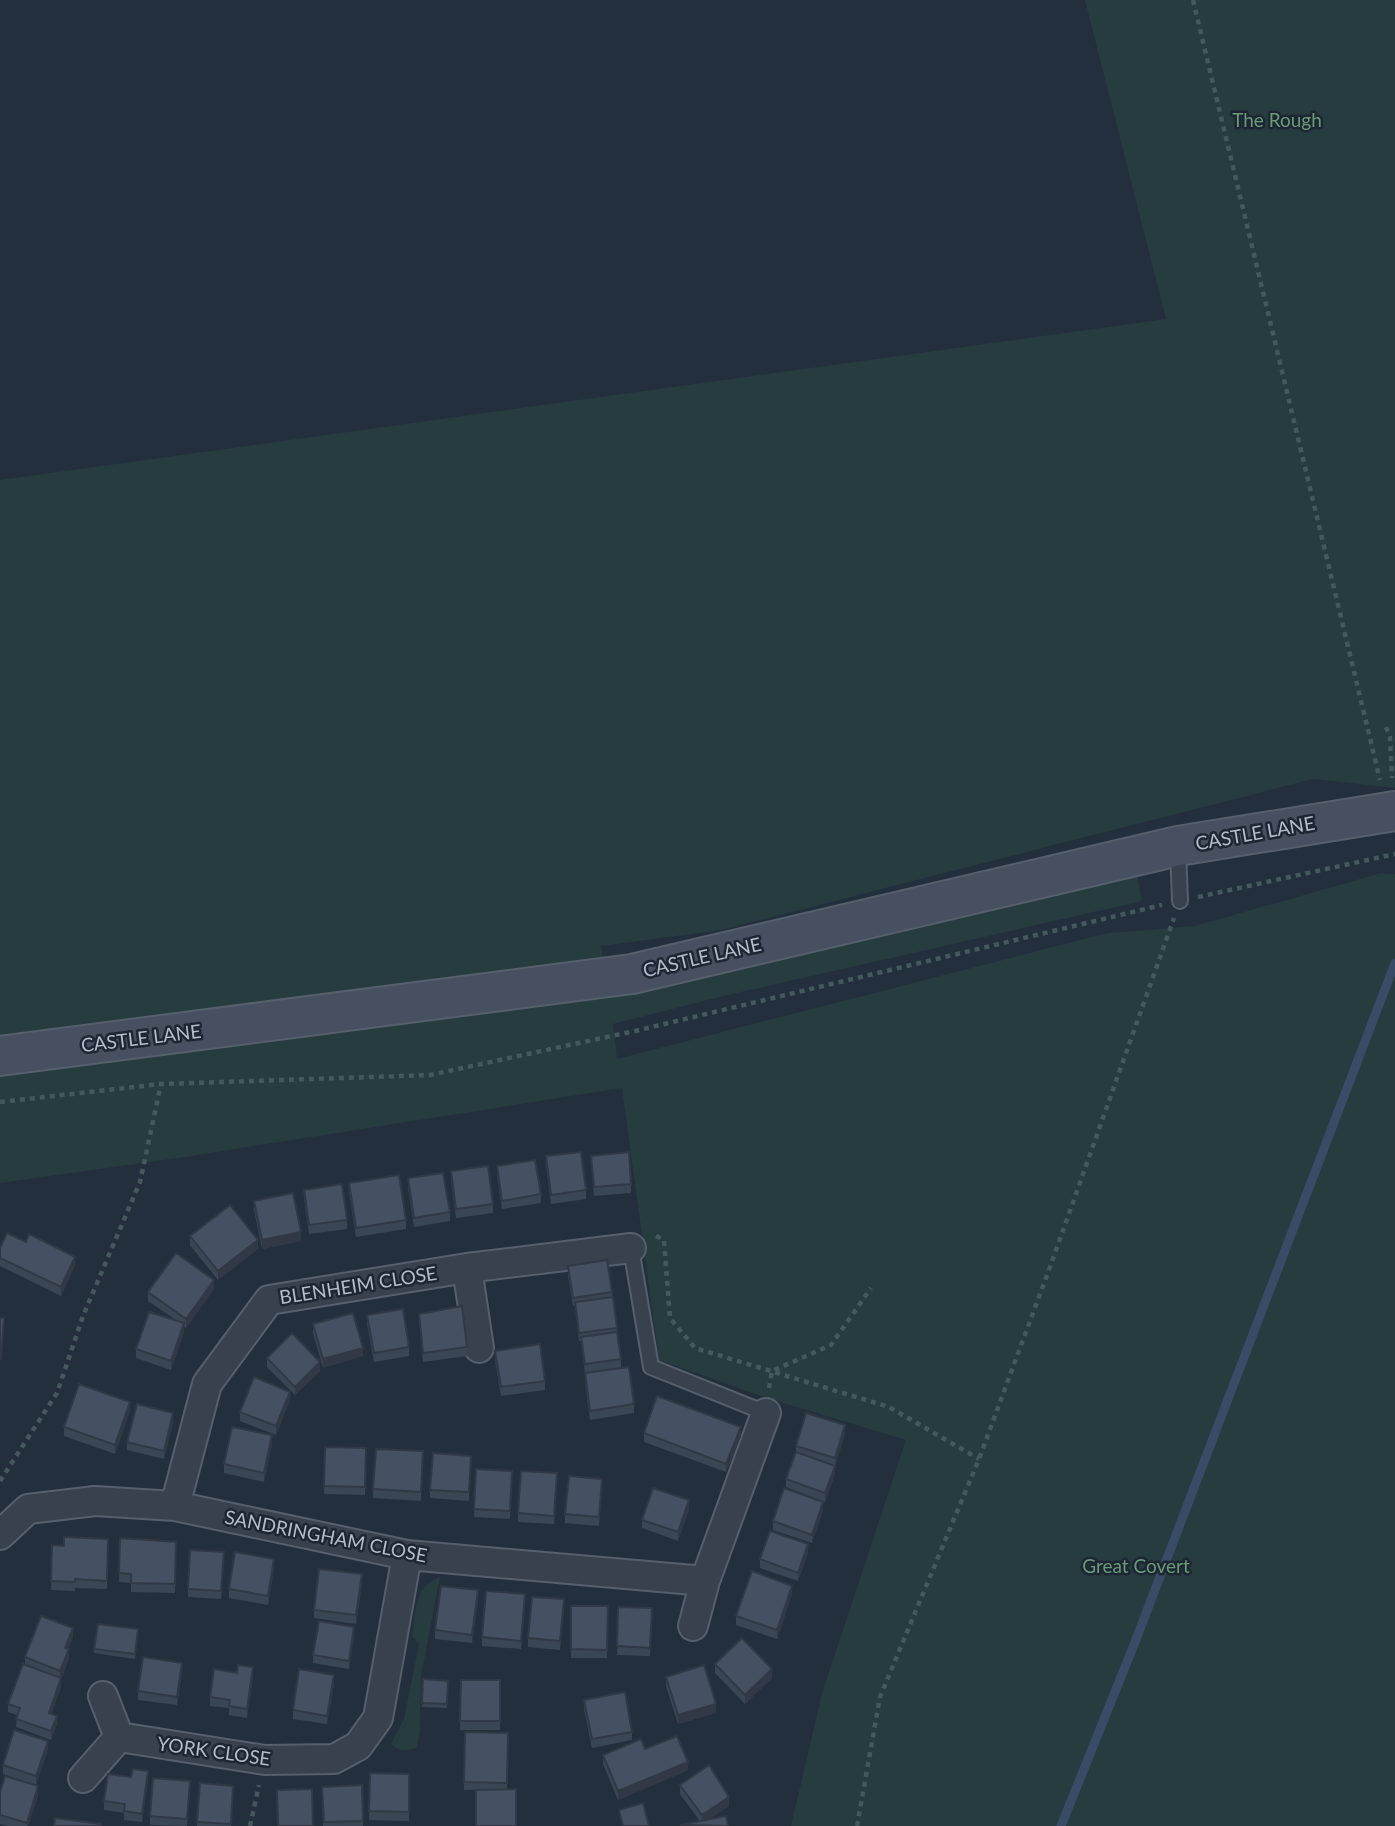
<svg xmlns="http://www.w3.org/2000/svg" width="1395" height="1826" viewBox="0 0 1395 1826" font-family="Lato,sans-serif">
	<rect width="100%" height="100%" fill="#242f3e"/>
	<path fill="#263c3f" d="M1085 0H1395V788L1313 779 721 930 601 946 607 989 1136 871 1142 901 719 997 613 1024 617 1059 1108 933 1195 926 1381 873 1395 874V1826H791L822 1693 906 1440 767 1398 659 1360 622 1088 178 1158 0 1183V480L1166 319Z
		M440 1577 421 1676 420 1732 417 1747C406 1752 400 1752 391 1744L404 1719 419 1644 412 1636C416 1612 414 1586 440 1577Z"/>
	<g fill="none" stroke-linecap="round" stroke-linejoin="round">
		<path stroke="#394c67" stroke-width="9" d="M1061 1826 1135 1642 1395 963"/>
		<defs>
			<path id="lane" d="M1178 848 1180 901
				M631 1248 651 1367 766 1413"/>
			<path id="street" d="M467 1268 479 1348
				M175 1506 207 1384 269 1300 467 1268 631 1248
				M0 1535 28 1509 95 1501 175 1506 407 1555 705 1581 693 1626
				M705 1581 766 1413
				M103 1696 119 1737
				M83 1778 119 1737 265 1760 334 1759 358 1746 378 1718 407 1555"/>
			<path id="secondary" d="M0 1056 632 974 1178 846 1395 811"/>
		</defs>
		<use href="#lane" stroke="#565f6c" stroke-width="18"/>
		<use href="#street" stroke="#565f6c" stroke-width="32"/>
		<use href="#secondary" stroke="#565f6c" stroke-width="42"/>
		<path stroke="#44595c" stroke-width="4.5" stroke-dasharray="5 5" stroke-linecap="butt" d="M1193 0 1380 780
			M1386 727 1390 737 1392 778
			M1198 897 1395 854
			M0 1102 161 1084 430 1075 635 1031 1162 905
			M656 1236 664 1240 670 1318 695 1348 889 1407 979 1459
			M769 1388 772 1371 831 1345 871 1288
			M0 1481 57 1393 83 1316 140 1182 161 1084
			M250 1826 259 1785
			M857 1826 880 1697 979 1459 1050 1267 1174 918"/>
		<use href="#lane" stroke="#38414e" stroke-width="14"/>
		<use href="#street" stroke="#38414e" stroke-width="28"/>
		<use href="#secondary" stroke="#465061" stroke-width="38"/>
	</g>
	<path fill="#3b4654" d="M546 1156 586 1190V1199L551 1204 546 1165Z
		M591 1156 631 1184V1193L594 1196Z
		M497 1166 541 1194V1203L502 1209 497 1175Z
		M451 1171 493 1204V1213L456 1218 451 1180Z
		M408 1178 450 1212V1221L414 1227 408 1187Z
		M349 1183 406 1220V1229L356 1237 349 1192Z
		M304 1190 347 1220V1229L309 1234 304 1198Z
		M254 1201 301 1241 262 1249 254 1210Z
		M190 1236 258 1249 218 1280 190 1245Z
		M0 1248 75 1265 61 1296 0 1266Z
		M568 1266 612 1292 621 1359V1368L585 1373 581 1341H579L575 1306H573L568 1275Z
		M214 1289 186 1328 184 1326V1332L171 1370 136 1358V1349L176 1320 148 1301V1292Z
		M419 1314 467 1347V1356L423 1362Z
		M367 1315 409 1347V1356L374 1362 367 1324Z
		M313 1324 363 1356 323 1368 313 1333Z
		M495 1351 545 1381V1390L501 1396 495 1360Z
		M267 1358 320 1371 295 1395 267 1367Z
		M585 1373 634 1404V1413L590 1420 585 1382Z
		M290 1400 276 1435 240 1421V1412Z
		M130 1411 115 1454 64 1436V1427Z
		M173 1422 164 1459 127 1450V1442Z
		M644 1433 741 1436 726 1472 644 1442Z
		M845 1434 835 1466V1474L825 1502 786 1487V1479L796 1453V1446Z
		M272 1444 264 1482 224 1473V1464Z
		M325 1447 366 1448 365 1495 324 1494Z
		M423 1451 421 1501 373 1498V1489Z
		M471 1456 469 1501 430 1498V1490Z
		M476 1469 512 1471 510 1519 474 1517Z
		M557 1482 554 1524 518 1522V1513Z
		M602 1487 599 1526 565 1523V1514Z
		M689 1509 678 1541 642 1528V1520Z
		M823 1510 812 1543 773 1530V1521Z
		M120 1538 176 1542 175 1593 131 1592V1583L119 1582Z
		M108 1539 107 1589 75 1588V1591L51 1590 52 1545 64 1546Z
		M808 1553 798 1581 760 1568V1559Z
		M224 1561 221 1599 188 1597V1589Z
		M274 1568 268 1605 229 1598V1589Z
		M362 1583 356 1624 314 1618V1610Z
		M792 1594 777 1639 736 1625V1616Z
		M478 1599 472 1643 435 1639V1630Z
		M525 1603 521 1649 482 1646V1637Z
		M571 1606H608L607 1658H571Z
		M618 1607 652 1608 650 1656 617 1655Z
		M564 1608 560 1650 528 1647V1638Z
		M138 1633 135 1659 94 1653V1649Z
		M354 1636 349 1669 313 1663V1655Z
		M73 1637 68 1649 69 1658 61 1680V1687L51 1714 57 1724 51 1740 16 1727 17 1715 8 1712V1704L25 1665V1657Z
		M715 1664 772 1678 745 1704 715 1673Z
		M182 1671 177 1705 138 1700V1691Z
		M253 1676 247 1718 229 1715V1708L210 1706V1697Z
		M666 1677 716 1713 678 1724 666 1686Z
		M423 1679 448 1681 447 1708 422 1707Z
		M461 1680H500V1730H460Z
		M334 1683 327 1724 293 1719V1710Z
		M584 1700 632 1732V1740L592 1748 584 1709Z
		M465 1732 508 1733 507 1789 464 1790Z
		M48 1749 36 1785 3 1774V1765Z
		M645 1749 688 1770 618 1800 603 1764V1755Z
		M370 1773 409 1774V1821L369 1820Z
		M148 1780 142 1822 124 1820V1813L104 1810V1801Z
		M200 1783 233 1795 231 1826H197Z
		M362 1785 363 1826H323L322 1787Z
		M680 1785 729 1806 708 1820 700 1821 680 1794Z
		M190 1790 187 1826 150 1825V1816Z
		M0 1792 38 1795 28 1826H8L0 1824Z"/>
	<path fill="#303945" d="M301 1232V1241L262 1249V1240Z
		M258 1240V1249L218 1280V1271Z
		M75 1257V1265L61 1296V1287Z
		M214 1280V1289L186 1328V1319Z
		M184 1323V1332L171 1370V1361Z
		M363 1348V1356L323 1368V1359Z
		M320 1362V1371L295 1395V1387Z
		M290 1392V1400L276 1435V1426Z
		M130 1402V1411L115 1454V1445Z
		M173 1413V1422L164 1459V1451Z
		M845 1425V1434L835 1466V1474L825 1502V1493L835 1466V1458Z
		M741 1427V1436L726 1472V1464Z
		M272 1435V1444L264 1482V1473Z
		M689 1500V1509L678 1541V1532Z
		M823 1502V1510L812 1543V1535Z
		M808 1544V1553L798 1581V1573Z
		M274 1559V1568L268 1605V1596Z
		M362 1574V1583L356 1624V1615Z
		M792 1586V1594L777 1639V1630Z
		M478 1590V1599L472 1643V1635Z
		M354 1627V1636L349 1669V1661Z
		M73 1628V1637L65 1656V1648Z
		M69 1649V1658L61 1680V1687L49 1721V1713L60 1678V1671Z
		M182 1663V1671L177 1705V1697Z
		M253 1667V1676L247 1718V1709Z
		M772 1669V1678L745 1704V1695Z
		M334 1675V1683L327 1724V1716Z
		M716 1704V1713L678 1724V1715Z
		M57 1716V1724L51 1740V1731Z
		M48 1741V1749L36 1785V1776Z
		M688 1762V1770L618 1800V1791Z
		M148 1771V1780L142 1822V1814Z
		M38 1786V1795L28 1826H27Z
		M729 1797V1806L702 1824V1815Z"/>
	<path fill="#455162" stroke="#303945" stroke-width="2" d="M581 1152 586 1190 551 1195 546 1156Z
		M629 1152 631 1184 594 1187 591 1156Z
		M535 1160 541 1194 502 1201 497 1166Z
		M488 1166 493 1204 456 1209 451 1171Z
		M443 1173 450 1212 414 1218 408 1178Z
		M399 1175 406 1220 356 1228 349 1183Z
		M342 1184 347 1220 309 1225 304 1190Z
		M293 1193 301 1232 262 1240 254 1201Z
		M230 1205 258 1240 218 1271 190 1236Z
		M7 1233 26 1242 29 1234 75 1257 61 1287 0 1258V1248Z
		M176 1253 214 1280 186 1319 148 1292Z
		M607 1260 612 1292 573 1298 568 1266Z
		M613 1297 617 1328 579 1333 575 1302Z
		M462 1306 467 1347 423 1353 419 1314Z
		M403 1309 409 1347 374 1353 367 1315Z
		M149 1312 184 1323 171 1361 136 1349Z
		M353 1313 363 1348 323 1359 313 1324Z
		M0 1318H4L1 1359H0Z
		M617 1332 621 1359 585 1364 581 1337Z
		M292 1333 320 1362 295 1387 267 1358Z
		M540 1344 545 1381 501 1387 495 1351Z
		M629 1367 634 1404 590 1411 585 1373Z
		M254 1377 290 1392 276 1426 240 1412Z
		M79 1384 130 1402 115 1445 64 1427Z
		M657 1396 741 1427 726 1464 644 1433Z
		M137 1404 173 1413 164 1451 127 1442Z
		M806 1413 845 1425 835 1458 796 1446Z
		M232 1427 272 1435 264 1473 224 1464Z
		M325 1447 366 1448 365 1487 324 1486Z
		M376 1449 423 1451 421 1492 373 1489Z
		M796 1452 835 1466 825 1493 786 1479Z
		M433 1453 471 1456 469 1492 430 1490Z
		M476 1469 512 1471 510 1511 474 1509Z
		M521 1471 557 1473 554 1516 518 1513Z
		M569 1476 602 1479 599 1517 565 1514Z
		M653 1488 689 1500 678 1532 642 1520Z
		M784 1488 823 1502 812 1535 773 1521Z
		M770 1531 808 1544 798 1573 760 1559Z
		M64 1537 108 1539 107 1581 75 1579V1582L51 1581 52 1545 64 1546Z
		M120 1538 176 1542 175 1584 131 1583V1574L119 1573Z
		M190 1550 224 1552 221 1591 188 1589Z
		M235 1552 274 1559 268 1596 229 1589Z
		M319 1569 362 1574 356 1615 314 1610Z
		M752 1571 792 1586 777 1630 736 1616Z
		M441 1586 478 1590 472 1635 435 1630Z
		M486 1591 525 1594 521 1641 482 1637Z
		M532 1597 564 1599 560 1641 528 1638Z
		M571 1606H608L607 1650 571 1649Z
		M618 1607 652 1608 650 1648 617 1646Z
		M41 1616 73 1628 65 1648 69 1649 60 1671 25 1657Z
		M319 1621 354 1627 349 1661 313 1655Z
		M98 1624 138 1629 135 1654 94 1649Z
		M742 1638 772 1669 745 1695 715 1664Z
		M143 1657 182 1663 177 1697 138 1691Z
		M23 1664 61 1678 49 1713 57 1716 51 1731 16 1719 20 1708 8 1704Z
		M238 1665 253 1667 247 1709 229 1706 230 1700 210 1697 214 1669 237 1673Z
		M704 1665 716 1704 678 1715 666 1677Z
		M299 1669 334 1675 327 1716 293 1710Z
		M423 1679 448 1681 447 1704 422 1703Z
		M461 1680H500V1721H460Z
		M625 1692 632 1732 592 1739 584 1700Z
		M14 1730 48 1741 36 1776 3 1765Z
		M465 1732 508 1733 507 1783 464 1782Z
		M677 1736 688 1762 618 1791 603 1755 641 1739 645 1749Z
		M709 1765 729 1797 702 1815 680 1785Z
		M133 1769 148 1771 142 1814 124 1811 125 1804 104 1801 108 1774 131 1777Z
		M370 1773 409 1774V1812L369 1811Z
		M5 1776 38 1786 27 1823 0 1815V1792Z
		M153 1778 190 1781 187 1819 150 1816Z
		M200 1783 233 1786 231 1824 197 1822Z
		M362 1785 363 1821 324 1822 322 1787Z
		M312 1789 313 1826H278L277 1790Z
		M516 1789V1826H476V1790Z
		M643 1803 649 1826H623L619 1810Z
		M726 1816 728 1826 680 1825Z
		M55 1818 101 1824V1826H54Z"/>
	<g text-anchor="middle" stroke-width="5" stroke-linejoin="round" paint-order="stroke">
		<g font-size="19" fill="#6b9a76" stroke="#1d2633">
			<text x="1277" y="127">The Rough</text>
			<text x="1136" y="1573">Great Covert</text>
		</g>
		<g font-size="19" fill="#b4bcc9" stroke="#1d2633">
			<text transform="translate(1255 833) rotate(-10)" y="7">CASTLE LANE</text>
			<text transform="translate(702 957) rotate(-13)" y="7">CASTLE LANE</text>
			<text transform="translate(141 1038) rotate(-7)" y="7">CASTLE LANE</text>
			<text transform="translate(358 1285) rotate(-9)" y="7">BLENHEIM CLOSE</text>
			<text transform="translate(326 1536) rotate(11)" y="7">SANDRINGHAM CLOSE</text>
			<text transform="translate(214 1751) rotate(8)" y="7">YORK CLOSE</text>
		</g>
	</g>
</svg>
